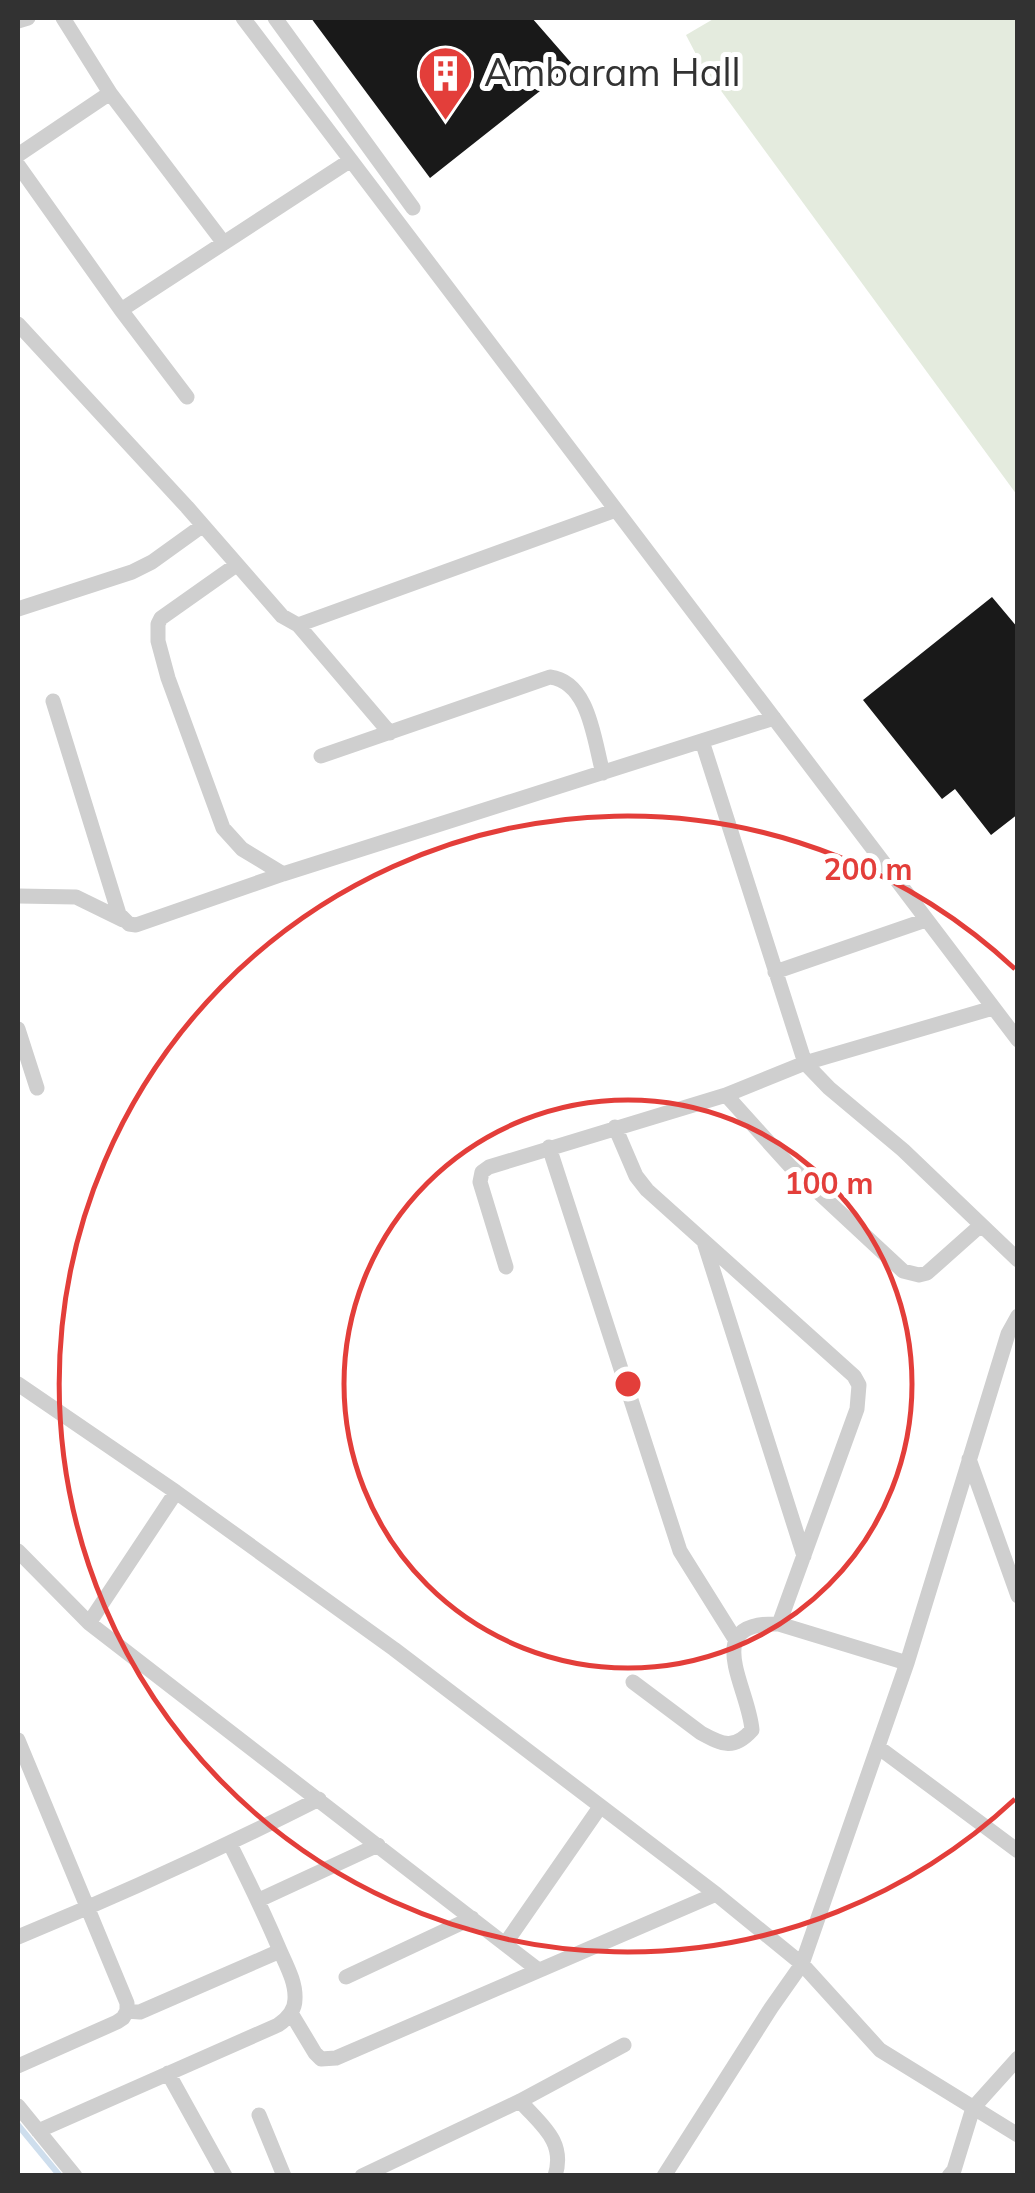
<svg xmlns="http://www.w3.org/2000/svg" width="1035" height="2193" viewBox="0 0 1035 2193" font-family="Mulish,sans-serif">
	<rect width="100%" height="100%" fill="#fff"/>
	<path fill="#e4ebde" d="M715 18H1017V495L700 62 686 35Z"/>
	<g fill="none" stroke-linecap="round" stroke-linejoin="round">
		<path stroke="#cedeed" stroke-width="6" d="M18 2125 60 2176"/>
	</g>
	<path fill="#191919" d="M311 18H532L573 65 430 178Z
		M992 597 1018 628V814L991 835 955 789 942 799 863 700Z"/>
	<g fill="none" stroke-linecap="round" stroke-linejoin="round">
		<path stroke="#cfcfcf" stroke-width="15" d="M63 18 110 93 223 242
			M243 18 1018 1040
			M275 18 413 208
			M18 21 28 18
			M18 155 110 93
			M18 165 121 310 187 397
			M121 310 351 160
			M18 324 187 507 282 616 298 625 616 510
			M236 565 161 618 158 624V641L168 678 223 828 242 849 283 874
			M18 609 132 572 152 562 202 526
			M298 625 390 733
			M53 701 119 914 129 924 136 925 283 874 774 718
			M702 741 805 1063 829 1088 903 1150 1018 1260
			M321 756 550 677C590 682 594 742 603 773
			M18 896 76 897 123 920
			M775 972 926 920
			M18 1029 37 1088
			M726 1095 790 1166 903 1271 919 1275 927 1273 981 1225
			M615 1127 636 1176 647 1190 854 1376 859 1385 857 1409 779 1624
			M549 1147 680 1551 735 1639
			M705 1245 804 1556
			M506 1267 480 1182 482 1172 489 1167 726 1095 805 1063 993 1008
			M18 1384 176 1492 394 1649 716 1894 802 1964 880 2050 1018 2135
			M969 1459 1018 1596
			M18 1551 89 1623 537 1969
			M89 1623 176 1492
			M633 1682 701 1733C723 1745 734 1750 752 1730 749 1687 699 1621 779 1624L907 1663
			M18 1740 127 2003V2011
			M878 1747 1018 1851
			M259 1900 378 1845
			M18 1937C120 1895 220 1849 319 1799
			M505 1944 600 1807
			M346 1977 472 1918
			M291 2013 315 2053 321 2059 336 2058 716 1894
			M18 2066 117 2022 123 2018 127 2011 140 2012 280 1951
			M168 2073 225 2176
			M520 2101C541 2125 566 2141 555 2176
			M18 2106 75 2176
			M259 2115 284 2176
			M38 2131 278 2025C287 2019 295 2011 295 1999 296 1981 285 1963 278 1946 263 1911 247 1878 230 1844
			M362 2176 520 2101 624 2045
			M664 2176 771 2008 802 1964 907 1663 1008 1334 1018 1316
			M949 2176 954 2170 973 2108 1018 2058"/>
	</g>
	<g fill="none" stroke="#e33e3a" stroke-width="5">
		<circle cx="628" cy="1384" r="284"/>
		<path d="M1015 1799A568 568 0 1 1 1015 969"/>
	</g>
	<defs>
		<symbol id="building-pin" viewBox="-11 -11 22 30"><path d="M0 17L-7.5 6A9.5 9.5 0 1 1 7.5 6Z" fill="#e33e3a" stroke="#fff"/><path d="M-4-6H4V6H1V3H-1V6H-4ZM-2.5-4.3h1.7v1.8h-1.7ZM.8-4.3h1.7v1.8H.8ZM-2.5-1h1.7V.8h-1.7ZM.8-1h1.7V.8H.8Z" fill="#fff"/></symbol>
	</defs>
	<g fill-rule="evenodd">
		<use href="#building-pin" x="414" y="42" width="63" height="86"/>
	</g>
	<g text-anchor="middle" stroke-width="10" stroke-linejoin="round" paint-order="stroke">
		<g font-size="38" fill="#323232" stroke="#fff" text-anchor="start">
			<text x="484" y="86">Ambaram Hall</text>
		</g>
	</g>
	<circle cx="628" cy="1384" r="15" fill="#e33e3a" stroke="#fff" stroke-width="5"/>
	<g font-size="30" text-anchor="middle" font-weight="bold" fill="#e33e3a" stroke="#fff" stroke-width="10" stroke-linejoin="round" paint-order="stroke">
		<text x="868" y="880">200 m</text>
		<text x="829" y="1194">100 m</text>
	</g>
	<rect width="1035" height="2193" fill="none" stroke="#323232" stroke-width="40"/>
</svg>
